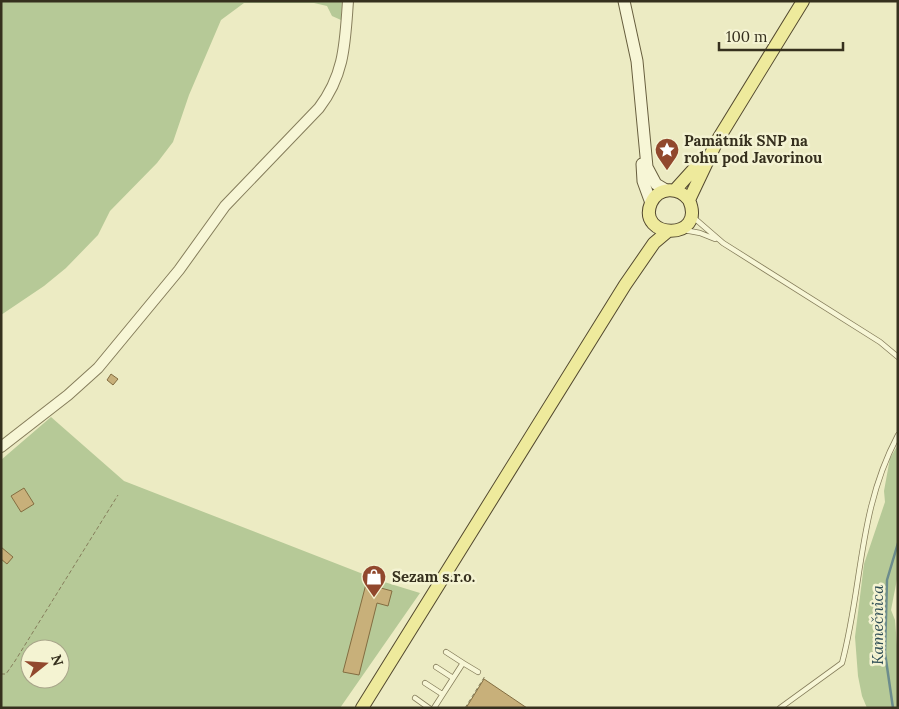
<svg xmlns="http://www.w3.org/2000/svg" width="899" height="709" viewBox="0 0 899 709" font-family="Lora,serif">
	<rect width="100%" height="100%" fill="#ecebc3"/>
	<path fill="#b6c997" fill-rule="evenodd" d="M1 1H342L341 20 332 16 327 6 314 3H244L221 20 189 95 173 142 157 163 110 211 98 235 66 268 44 286 1 315Z
		M51 417 124 481 381 581 420 593 340 708H1V460ZM30 649H60V679H30Z
		M898 445V574L891 610 895 620 898 658V708H867L862 696 858 676 855 637 864 564 885 502 884 491 890 458Z"/>
	<g fill="none" stroke-linecap="round" stroke-linejoin="round">
		<path stroke="#6c8c8c" stroke-width="2.5" d="M893 708 885 653 887 580 898 543"/>
	</g>
	<path fill="#c8b07a" stroke="#836d41" d="M111 374 118 379 113 385 107 380Z
		M24 488 34 504 21 512 11 496Z
		M1 547 13 557 7 564 1 559Z
		M366 584 392 591 388 606 377 603 359 675 343 672Z
		M484 679 527 708H466Z"/>
	<g fill="none" stroke-linecap="round" stroke-linejoin="round">
		<defs>
			<path id="service" d="M693 217 723 243 880 342 898 357
				M684 230 700 233 715 239
				M463 663 478 672
				M436 667 453 678
				M425 683 442 694
				M415 698 429 708
				M434 708 463 663 446 652
				M780 708 842 663C863 584 858 510 898 435"/>
			<path id="tertiary" d="M1 447 68 395 98 368 179 270 225 206 319 108C345 74 345 42 348 1"/>
			<path id="secondary" d="M624 1 637 61 647 167 656 184 666 190
				M642 164 643 181 651 203"/>
			<path id="primary" d="M675 190 703 159
				M689 200C679 187 659 186 651 203 636 239 707 242 689 200L717 141 803 1
				M362 708 625 285 654 243 667 232"/>
		</defs>
		<use href="#service" stroke="#857d5b" stroke-width="6"/>
		<use href="#tertiary" stroke="#857d5b" stroke-width="12"/>
		<use href="#secondary" stroke="#675e3e" stroke-width="13"/>
		<use href="#primary" stroke="#53492f" stroke-width="14"/>
		<path stroke="#857d5b" stroke-width="1" stroke-dasharray="4 2.5" stroke-linecap="butt" d="M1 674H6L15 661 118 495
			M465 708 485 676"/>
		<use href="#service" stroke="#f7f6d6" stroke-width="4.5"/>
		<use href="#tertiary" stroke="#f7f6d6" stroke-width="10"/>
		<use href="#secondary" stroke="#f7f6d6" stroke-width="11"/>
		<use href="#primary" stroke="#eeea9c" stroke-width="12"/>
	</g>
	<defs>
		<symbol id="sight-pin" viewBox="-11 -11 22 30"><path d="M0 17L-7.5 6A9.5 9.5 0 1 1 7.5 6Z" fill="#91482d" stroke="#f4f3d2"/><path d="M0-6L1.8-2.2L6-1.7L2.9 1.2L3.7 5.4L0 3.3L-3.7 5.4L-2.9 1.2L-6-1.7L-1.8-2.2Z" fill="#fff"/></symbol>
		<symbol id="shop-pin" viewBox="-11 -11 22 30"><path d="M0 17L-7.5 6A9.5 9.5 0 1 1 7.5 6Z" fill="#91482d" stroke="#f4f3d2"/><path d="M-5-2.5h2.3a2.7 3.5 0 0 1 5.4 0H5L5.5 6h-11ZM-1.5-2.5h3a1.5 2.3 0 0 0-3 0Z" fill="#fff"/></symbol>
	</defs>
	<g fill-rule="evenodd">
		<use href="#sight-pin" x="653" y="136" width="28" height="38"/>
		<use href="#shop-pin" x="360" y="563" width="28" height="38"/>
	</g>
	<g text-anchor="middle" stroke-width="5" stroke-linejoin="round" paint-order="stroke">
		<g font-size="15" font-weight="bold" fill="#36301e" stroke="#f4f3d2" text-anchor="start">
			<text x="684" y="146">Pamätník SNP na<tspan x="684" dy="17">rohu pod Javorinou</tspan></text>
			<text x="392" y="582">Sezam s.r.o.</text>
		</g>
		<g font-size="16" font-style="italic" fill="#2e4d55" stroke="#f4f3d2">
			<text transform="translate(877 625) rotate(-90)" y="6">Kamečnica</text>
		</g>
	</g>
	<rect width="899" height="709" fill="none" stroke="#36301e" stroke-width="5"/>
	<g transform="translate(45 664) rotate(73)"><circle r="24" fill="#f4f3d2" stroke="#a8a58a"/>
	<path d="M0-4L9 19L0 12L-9 19Z" fill="#91482d"/>
	<text y="-8" font-size="14" font-weight="bold" text-anchor="middle" fill="#36301e">N</text>
	</g>
	<path d="M719 42v8h124v-8" fill="none" stroke="#36301e" stroke-width="2.5"/>
	<text x="726" y="42" font-size="15" fill="#36301e" stroke="#f4f3d2" stroke-width="4" paint-order="stroke">100 m</text>
</svg>
